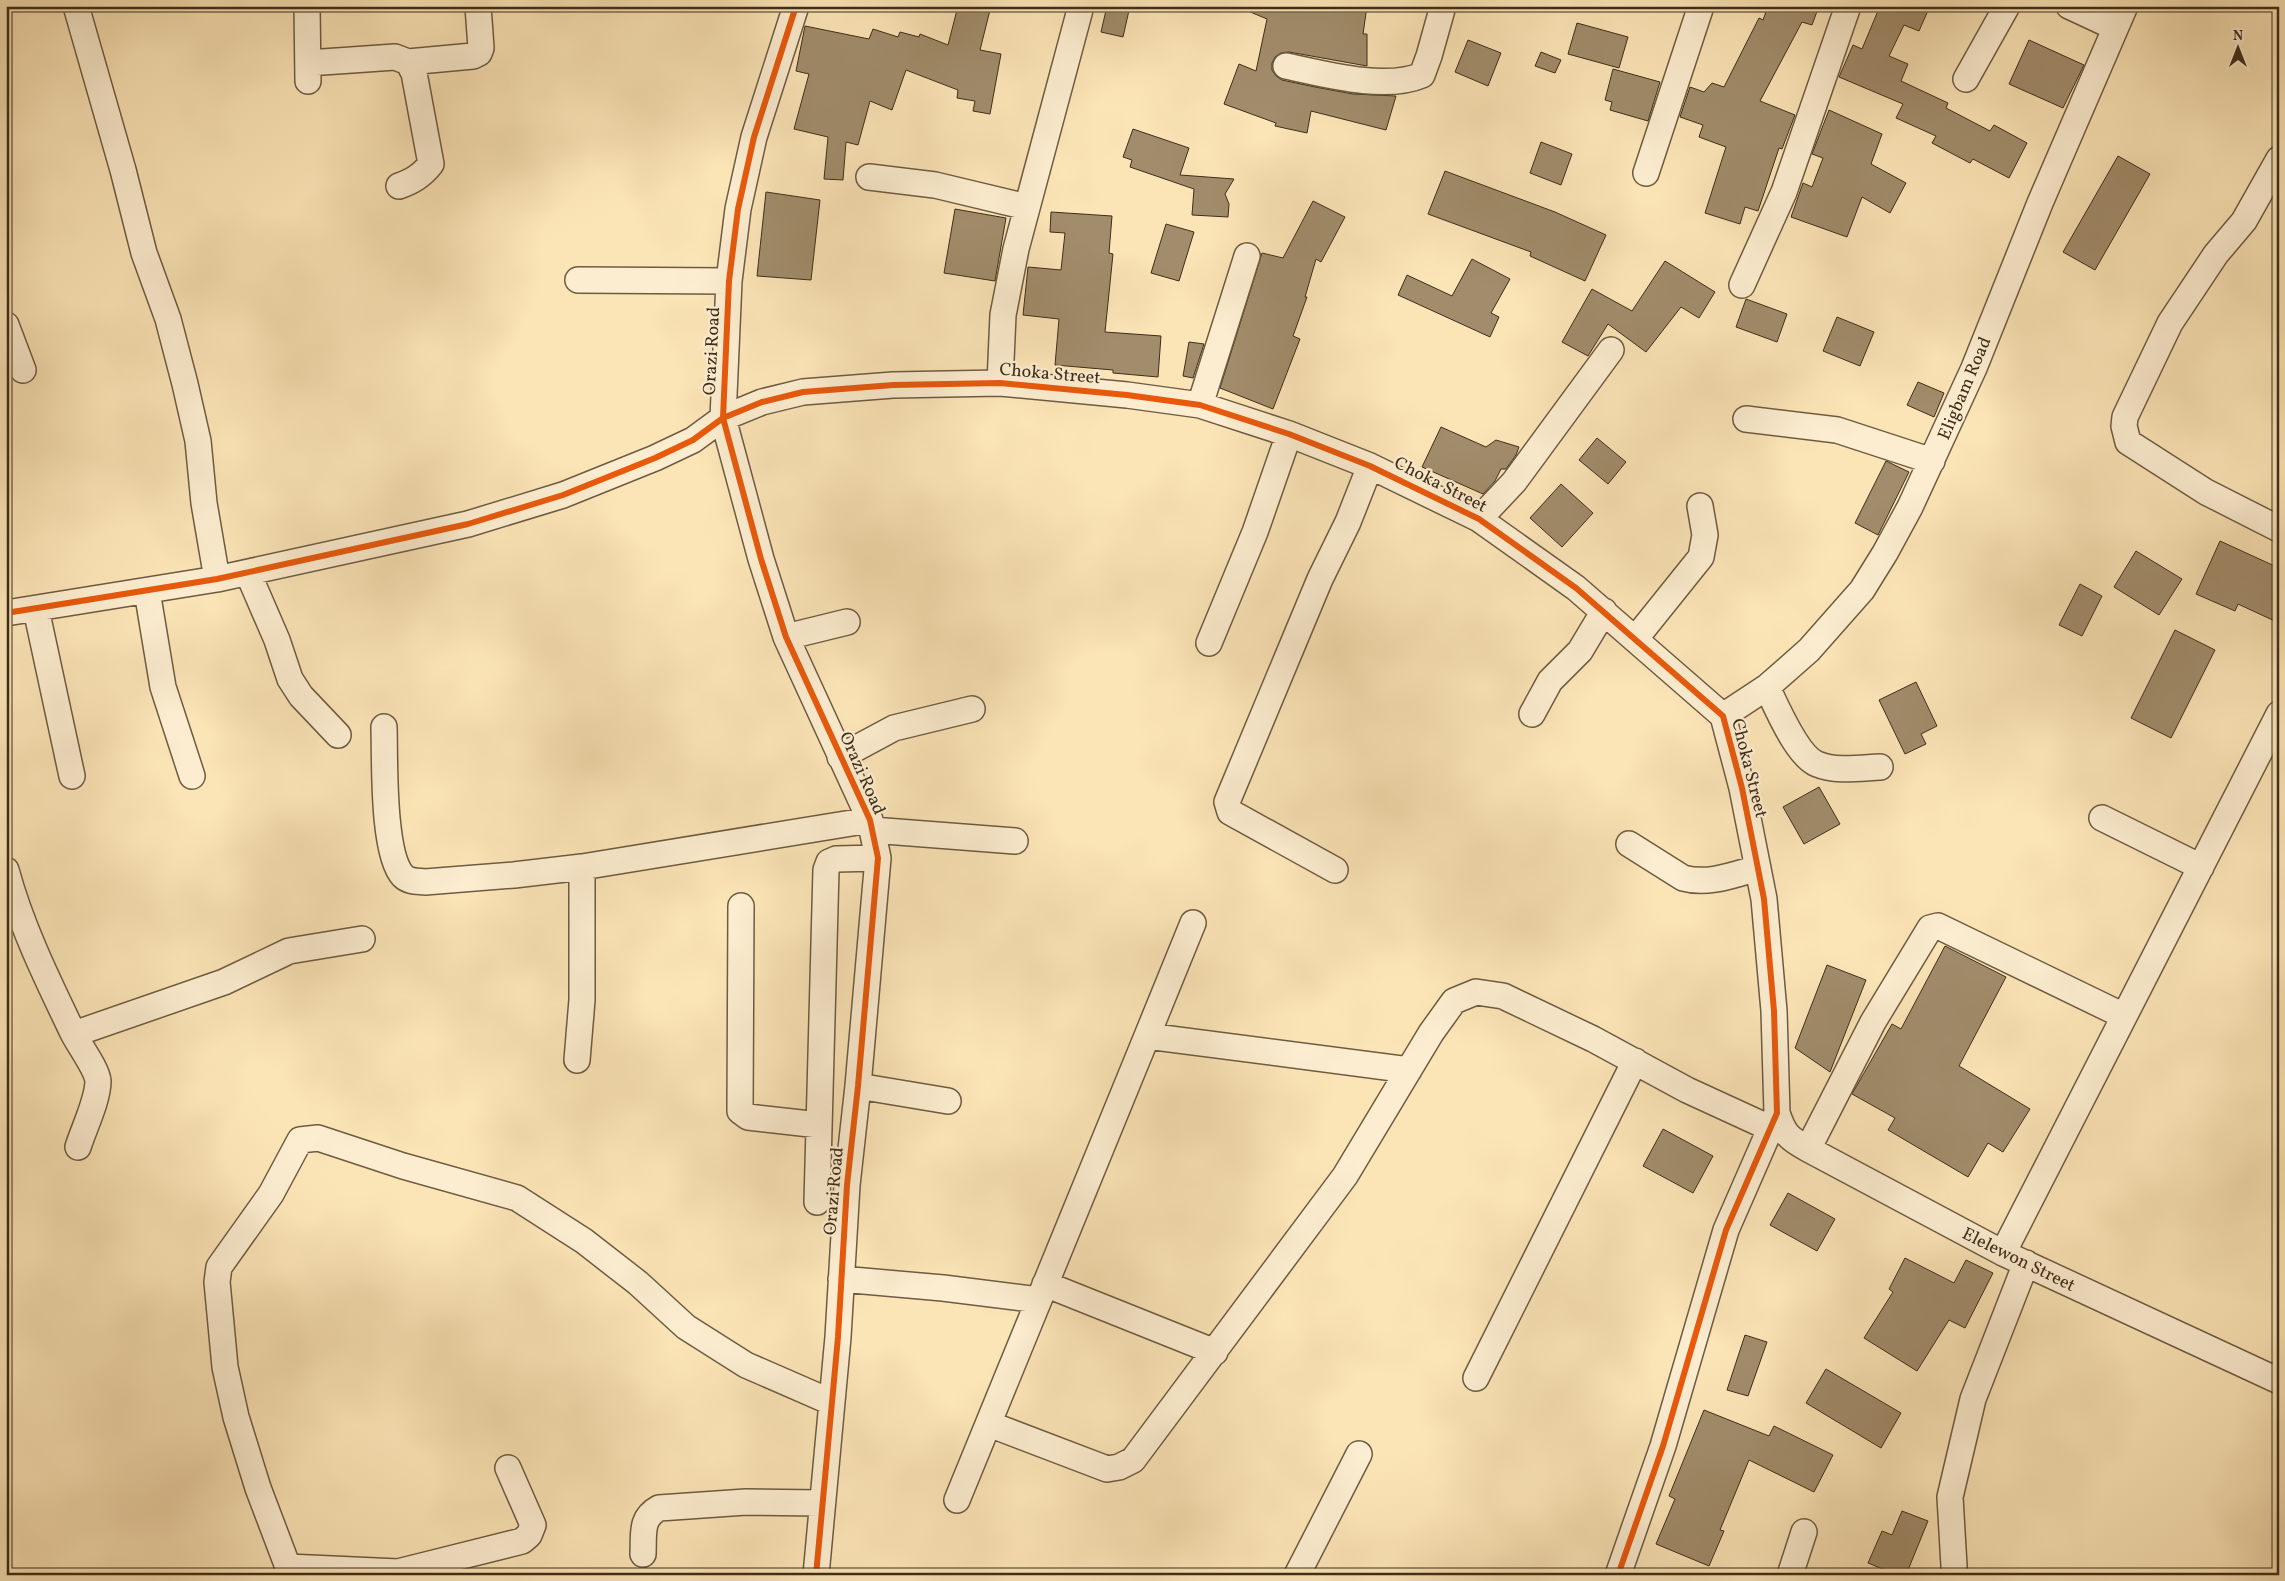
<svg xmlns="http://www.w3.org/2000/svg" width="2285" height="1581" viewBox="0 0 2285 1581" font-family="Vollkorn,serif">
	<rect width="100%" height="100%" fill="#fbe4b6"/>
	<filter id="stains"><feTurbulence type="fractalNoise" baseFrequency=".004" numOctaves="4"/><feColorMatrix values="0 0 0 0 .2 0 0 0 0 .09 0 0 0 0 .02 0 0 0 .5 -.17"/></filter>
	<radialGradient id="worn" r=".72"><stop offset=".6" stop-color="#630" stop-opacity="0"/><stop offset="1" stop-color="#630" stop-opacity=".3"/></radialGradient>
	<path fill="#a18c6b" stroke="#3f2d1a" d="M958 6H991L980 50 1001 54 990 114 973 111 975 101 957 98 958 90 906 70 892 110 870 101 858 145 846 142 843 180 824 179 828 137 794 129 809 74 796 71 805 26 869 39 873 29 898 37 900 32 919 37 920 34 948 45Z
		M1107 6H1130L1123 37 1101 32Z
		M1236 6H1367L1363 34H1367V66L1289 52 1281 53 1275 57 1272 63V70L1276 76 1282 80 1315 87 1353 94 1396 96 1386 130 1311 111 1307 133 1275 126 1276 123 1224 104 1239 64 1256 71 1267 19Z
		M1765 6H1819L1812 25 1802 22 1760 101 1795 115 1782 149 1779 148 1758 211 1745 207 1740 224 1705 213 1726 147 1699 137 1703 125 1680 117 1690 87 1704 92 1712 83 1724 87 1759 18 1763 20 1767 9Z
		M1880 6H1930L1919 31 1904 25 1889 56 1908 64 1901 81 1948 103 1946 108 1990 131 1994 125 2027 143 2009 178 1973 159 1970 163 1932 143 1936 136 1896 118 1903 104 1839 77 1853 45 1862 49Z
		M1577 23 1628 37 1619 68 1568 54Z
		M1468 40 1501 53 1488 86 1455 72Z
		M2029 40 2084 65 2063 108 2009 84Z
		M1541 52 1561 60 1555 73 1535 66Z
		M1613 69 1660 82 1648 121 1610 110 1612 102 1605 100Z
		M1829 110 1882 134 1871 164 1906 183 1890 213 1862 197 1847 237 1791 217 1803 183 1812 187 1823 158 1812 154Z
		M1133 129 1189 148 1180 175 1234 179 1225 194 1229 204 1228 217 1192 215 1194 189 1130 167 1132 160 1123 157Z
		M1541 142 1572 154 1561 185 1530 173Z
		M2118 156 2150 174 2095 270 2063 252Z
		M1445 171 1555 212 1606 235 1585 281 1530 256 1531 252 1428 214Z
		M766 192 820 200 811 280 757 276Z
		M1313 201 1345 217 1321 262 1316 259 1305 297H1307L1293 336 1300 339 1273 409 1220 388 1262 253 1283 258Z
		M955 209 1006 218 995 281 944 273Z
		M1051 212 1112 216 1109 253 1113 254 1105 332 1161 336 1158 377 1113 373V370L1055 365 1059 319 1023 315 1028 267 1061 270 1065 233 1050 232Z
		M1166 224 1194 232 1179 281 1151 273Z
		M1472 259 1510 279 1491 313 1499 317 1490 337 1398 295 1407 275 1452 296Z
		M1665 261 1715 292 1699 318 1681 307 1646 352 1608 324 1588 356 1562 342 1592 289 1632 311Z
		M1746 299 1787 314 1777 342 1736 327Z
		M1837 317 1874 332 1860 366 1823 351Z
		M1189 342 1204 344 1193 378 1183 376Z
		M1918 382 1944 393 1934 417 1907 405Z
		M1441 427 1486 447 1496 440 1519 447 1516 455 1506 469H1501L1495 481 1483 494 1422 467Z
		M1597 438 1626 462 1608 484 1579 460Z
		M1886 461 1909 472 1878 535 1855 523Z
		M1561 484 1593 513 1562 547 1530 518Z
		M2220 541 2279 568V623L2238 604 2235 611 2196 594Z
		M2136 551 2182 579 2159 615 2114 587Z
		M2080 584 2102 596 2082 636 2059 625Z
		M2175 630 2215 650 2171 738 2131 718Z
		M1916 682 1937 726 1921 734 1926 744 1905 754 1879 700Z
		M1819 787 1840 824 1804 844 1783 807Z
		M1945 946 2006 977 1959 1066 2030 1109 2003 1152 1988 1143 1968 1177 1888 1130 1895 1118 1852 1094 1892 1024 1901 1029Z
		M1827 965 1866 980 1830 1072 1795 1048Z
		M1663 1129 1713 1156 1693 1193 1643 1166Z
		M1788 1193 1835 1219 1817 1251 1770 1225Z
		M1905 1258 1954 1283 1966 1260 1993 1273 1965 1328 1949 1320 1917 1371 1864 1338 1893 1292 1889 1289Z
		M1745 1335 1767 1342 1748 1396 1727 1390Z
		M1826 1369 1901 1413 1881 1448 1806 1403Z
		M1704 1410 1769 1436 1774 1426 1833 1455 1814 1492 1749 1460 1720 1530 1724 1531 1709 1566 1656 1544 1675 1499 1669 1496Z
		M1902 1511 1928 1521 1906 1575H1897L1868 1563 1882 1531 1892 1535Z"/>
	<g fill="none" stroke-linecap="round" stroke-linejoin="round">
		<defs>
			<path id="minor" d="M76 6 123 170 144 253 168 319 185 384 198 441 204 503 217 579
				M307 6 308 81
				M796 6 754 137 738 209 729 281 723 418 761 559 786 637 870 820 878 858 858 1086 847 1185 838 1337 816 1575
				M2069 6 2114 27
				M408 62 473 56 479 53 481 48 478 6
				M308 63 395 57 408 62 414 73 431 164C421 176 413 181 399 186
				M1286 66C1324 74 1385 91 1422 75L1429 56 1443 6
				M1966 79 2007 6
				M2279 159 2244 221 2216 254 2170 323 2125 417 2124 426 2128 442 2206 492 2279 529
				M1646 173 1701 6
				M869 177 935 185 1027 207
				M578 280 729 281
				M1742 285 1784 192 1848 6
				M6 325 23 370
				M1000 383 1003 315 1016 249 1081 6
				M1200 405 1247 256
				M1746 419 1837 430 1932 461
				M1479 519 1514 482 1611 350
				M248 573 277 640 290 679 301 696 338 735
				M147 591 163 687 192 776
				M36 609 72 776
				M6 613 217 579 468 524 563 495 655 458 693 440 723 418 762 402 803 392 893 385 1000 383 1127 395 1200 405 1289 434 1370 466 1479 519 1576 588 1723 716 1742 788 1764 899 1774 1011 1777 1113 1726 1230 1663 1446 1618 1575
				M786 637 847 622
				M1636 638 1701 557 1705 535 1700 506
				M1209 643 1255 532 1289 434
				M1767 687C1776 706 1797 756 1817 764 1836 772 1860 768 1880 767
				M1532 714 1550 681 1580 651 1604 611
				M1723 716 1767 687 1809 650 1862 590 1885 553 1910 507 1974 368 2040 203 2125 6
				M384 727C385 758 382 854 403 876 409 882 418 881 425 882L514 875 582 867 870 820
				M840 757 894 728 972 709
				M2102 818 2201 867
				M872 830 1015 841
				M1629 844 1683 878C1708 885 1733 875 1758 868
				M6 870C21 926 48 981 73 1033 79 1045 97 1069 98 1081 98 1100 84 1128 78 1147
				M1335 870 1230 812 1227 802 1320 579 1348 522 1370 466
				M741 906 740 1111 748 1117 819 1125
				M74 1034 224 982 289 951 362 939
				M1147 1036 1193 923
				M577 1060 582 1000V867
				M858 1086 948 1101
				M1777 1113C1784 1134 1788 1138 1808 1149L2003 1253 2279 1381
				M1808 1149 1873 1022 1930 928 1938 926 2124 1016
				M817 1202 826 870 829 862 836 859 878 858
				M2003 1253 2279 714
				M841 1279 943 1288 1039 1300
				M1045 1284 1215 1352
				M1476 1378 1635 1061
				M989 1424 1107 1469 1119 1467 1133 1460 1345 1176 1431 1033 1454 1001 1476 992 1503 996 1593 1039 1687 1090 1772 1129
				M957 1500 1147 1036 1409 1070
				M643 1554C644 1534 640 1518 659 1508L746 1502 821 1503
				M1954 1566 1950 1497 1973 1399 2026 1263
				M288 1567 398 1572 522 1541 529 1535 533 1525 508 1468
				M291 1575 258 1488 236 1417 225 1367 217 1282 219 1267 271 1194 300 1140 318 1138 403 1166 517 1198 584 1241 638 1283 686 1327 746 1365 831 1402
				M1297 1575 1359 1454
				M1790 1575 1804 1532"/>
		</defs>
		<use href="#minor" stroke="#6e5b41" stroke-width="28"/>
		<use href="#minor" stroke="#fcedd0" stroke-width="25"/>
		<defs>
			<path id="cycleway" d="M796 6 754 137 738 209 729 281 723 418 761 559 786 637 870 820 878 858 858 1086 847 1185 838 1337 816 1575
				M6 613 217 579 468 524 563 495 655 458 693 440 723 418 762 402 803 392 893 385 1000 383 1127 395 1200 405 1289 434 1370 466 1479 519 1576 588 1723 716 1742 788 1764 899 1774 1011 1777 1113 1726 1230 1663 1446 1618 1575"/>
		</defs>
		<use href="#cycleway" stroke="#fcedd0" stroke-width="9"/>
		<use href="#cycleway" stroke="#e8590c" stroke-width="6"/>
	</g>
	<g text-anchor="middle" stroke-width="4.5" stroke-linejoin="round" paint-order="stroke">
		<g font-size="18" fill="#3f2d1a" stroke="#fcedd0">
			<text transform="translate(711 351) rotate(-87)" y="6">Orazi Road</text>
			<text transform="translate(1050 373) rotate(5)" y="6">Choka Street</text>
			<text transform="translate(1964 388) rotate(-67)" y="6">Eligbam Road</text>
			<text transform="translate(1441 484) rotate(27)" y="6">Choka Street</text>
			<text transform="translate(1750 768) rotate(76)" y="6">Choka Street</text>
			<text transform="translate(863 773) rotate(66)" y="6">Orazi Road</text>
			<text transform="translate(833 1191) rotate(-85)" y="6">Orazi Road</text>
			<text transform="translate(2019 1259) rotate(26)" y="6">Elelewon Street</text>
		</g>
	</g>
	<rect width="2285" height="1581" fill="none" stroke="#fbe4b6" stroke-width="25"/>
	<rect x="8" y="8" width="2270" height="1566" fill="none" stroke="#3f2d1a" stroke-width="2.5"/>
	<rect x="12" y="12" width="2260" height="1556" fill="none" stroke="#3f2d1a"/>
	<g transform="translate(2238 48)" stroke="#fcedd0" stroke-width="4" paint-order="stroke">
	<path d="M0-4L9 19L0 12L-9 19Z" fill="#3f2d1a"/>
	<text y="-8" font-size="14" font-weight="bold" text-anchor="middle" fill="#3f2d1a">N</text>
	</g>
	<rect width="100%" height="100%" filter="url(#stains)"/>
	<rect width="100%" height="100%" fill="url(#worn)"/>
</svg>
